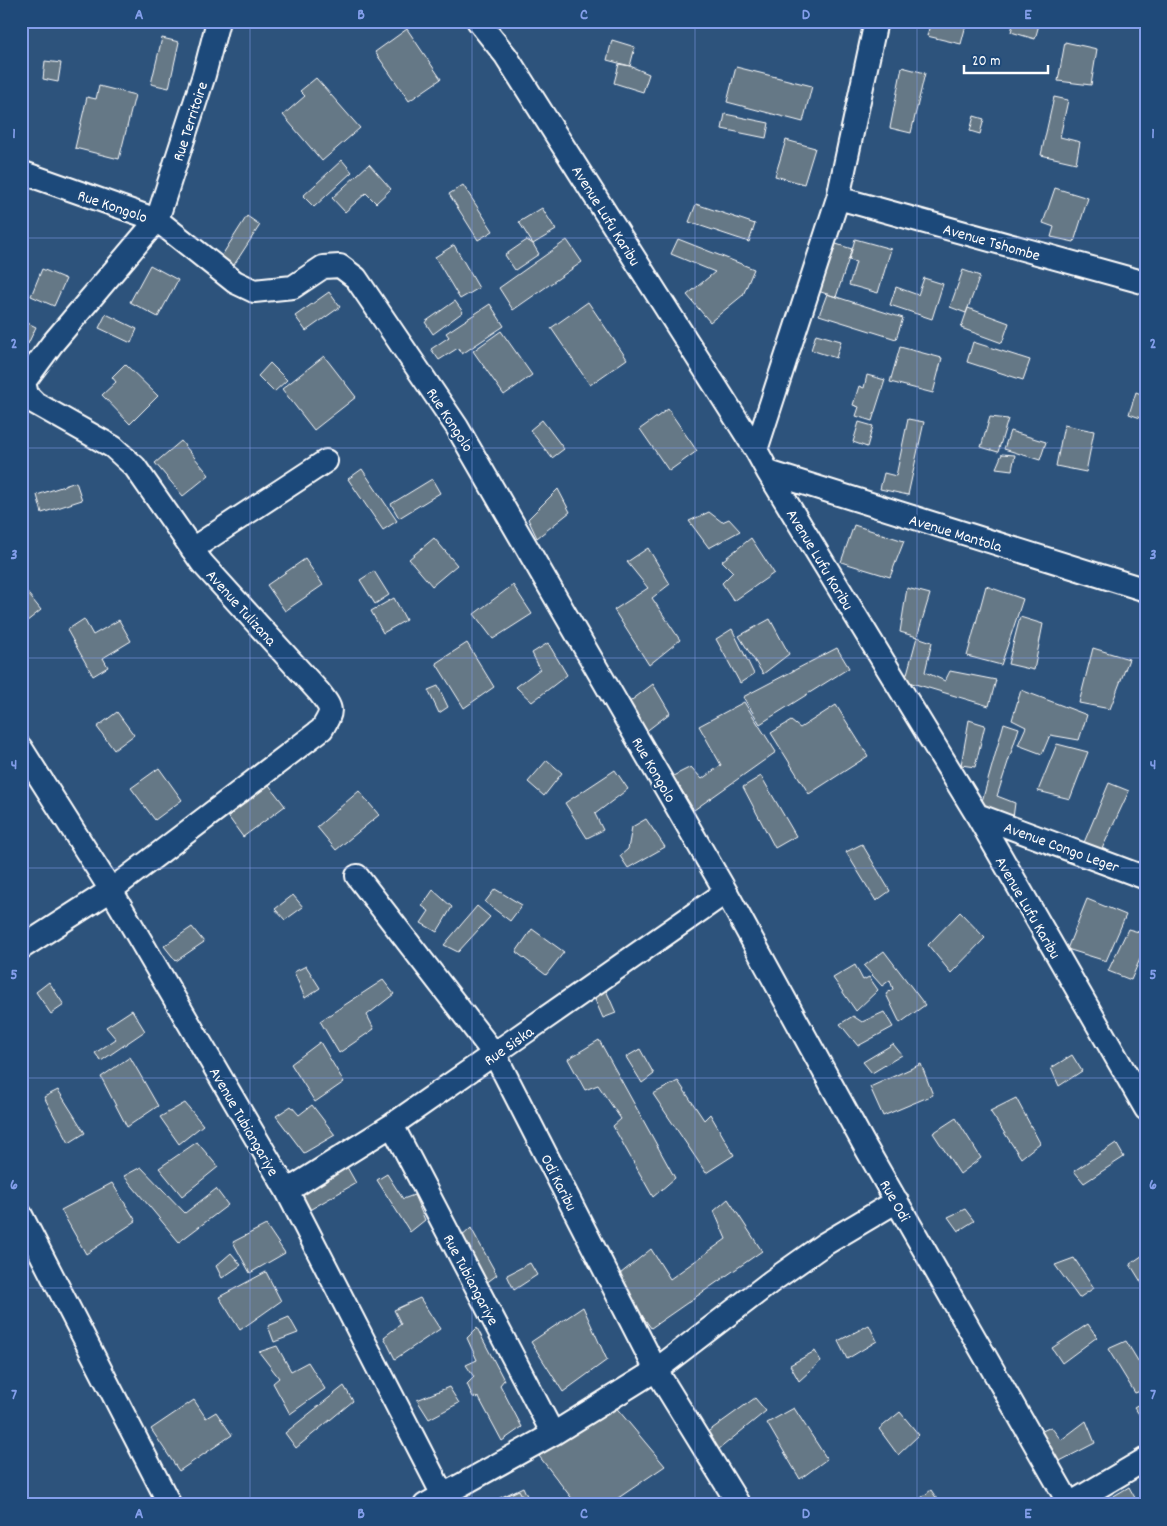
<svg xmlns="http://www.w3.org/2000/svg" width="1167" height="1526" viewBox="0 0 1167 1526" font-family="Dekko,sans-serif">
	<rect width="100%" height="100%" fill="#2d537c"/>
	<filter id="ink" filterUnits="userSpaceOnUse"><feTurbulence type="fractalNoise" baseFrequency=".02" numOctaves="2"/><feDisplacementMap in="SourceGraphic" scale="10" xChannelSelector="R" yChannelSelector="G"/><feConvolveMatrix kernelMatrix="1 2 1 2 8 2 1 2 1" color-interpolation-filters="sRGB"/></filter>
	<g filter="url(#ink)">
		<path fill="#657886" stroke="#fff" d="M931 21H967L961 44 927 36Z
			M1014 21H1040L1035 39 1011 32Z
			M407 29 441 79 409 101 375 52Z
			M162 38 179 42 169 88 151 84Z
			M612 40 635 47 630 66 607 60Z
			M1065 42 1097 49 1091 85 1058 81Z
			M45 61 61 63 58 82 43 79Z
			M619 64 630 66 649 74 643 92 614 83Z
			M736 67 812 86 803 122 727 102Z
			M902 67 925 73 911 133 890 128Z
			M316 78 360 128 322 161 283 115 305 96 300 91Z
			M99 86 135 95 119 159 75 148 87 97 96 99Z
			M1054 97 1068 100 1060 137 1080 142 1076 163 1041 155Z
			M725 114 769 123 766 138 722 129Z
			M974 116 984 119 980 134 970 131Z
			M786 140 815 148 804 184 775 176Z
			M342 160 352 172 314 207 303 196Z
			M369 164 391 189 376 203 366 193 345 212 332 198Z
			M463 185 493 231 478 240 449 194Z
			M1055 188 1088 198 1074 242 1051 237 1054 227 1043 223Z
			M696 204 755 224 749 242 689 222Z
			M542 208 556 230 533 244 519 222Z
			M247 216 260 225 232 268 219 260Z
			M678 239 754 269 743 295 710 322 687 295 715 272 671 254Z
			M855 239 891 249 878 293 849 285 856 262 849 260Z
			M527 240 533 244 539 254 515 270 505 255Z
			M567 240 582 262 513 310 499 288Z
			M833 243 852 249 836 297 818 291Z
			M454 245 479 288 460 299 435 257Z
			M150 265 178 280 158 317 130 302Z
			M42 269 66 279 54 306 31 296Z
			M963 270 980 276 966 313 950 307Z
			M924 278 943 284 932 319 890 305 896 287 918 295Z
			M329 292 340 307 306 331 295 316Z
			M827 294 903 318 896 339 819 315Z
			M455 301 463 312 433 334 425 322Z
			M588 302 627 359 590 385 551 328Z
			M490 304 504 326 462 354 458 348 439 360 431 349 449 337 446 333Z
			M968 308 1009 323 1002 343 961 328Z
			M106 314 137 329 131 343 99 328Z
			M21 320 36 327 28 344 21 340Z
			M501 331 532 375 504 395 473 351Z
			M816 334 841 341 836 358 811 350Z
			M973 342 1030 360 1023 380 967 362Z
			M900 347 942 358 933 393 890 382Z
			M324 356 356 397 314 430 282 389Z
			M270 363 287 380 274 392 258 376Z
			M125 364 158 396 130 424 102 395 116 382 112 377Z
			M867 375 885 380 872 421 856 416 859 407 853 405 859 386 864 388Z
			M1136 392 1146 396V420L1129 414Z
			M668 409 697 451 669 471 640 429Z
			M990 417 1008 419 998 452 981 447Z
			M908 419 924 422 908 495 880 489 884 473 896 476Z
			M542 420 564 449 552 458 530 430Z
			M859 422 873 426 867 447 853 442Z
			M1064 425 1094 431 1086 472 1056 466Z
			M1010 431 1046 442 1040 460 1004 449Z
			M181 441 209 475 183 496 155 463Z
			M1002 454 1015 455 1012 470 996 468Z
			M362 469 397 521 383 530 348 479Z
			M432 479 440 493 399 518 391 504Z
			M76 482 82 500 42 513 37 495Z
			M558 489 570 512 537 538 528 519Z
			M709 512 722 522 729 519 740 531 709 548 689 521Z
			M854 525 904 541 890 577 841 562Z
			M434 538 457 565 432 586 409 559Z
			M751 538 774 573 734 601 722 583 733 572 722 561Z
			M648 548 670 584 652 598 680 640 649 665 614 610 648 588 627 562Z
			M305 559 323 585 285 611 267 585Z
			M374 571 389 595 375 604 360 580Z
			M21 585 41 610 21 626Z
			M513 585 532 614 493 639 474 614Z
			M986 586 1023 599 1001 665 967 656Z
			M907 588 930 594 917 637 900 632Z
			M394 598 406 620 383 633 371 611Z
			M1020 617 1043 624 1034 670 1008 664Z
			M84 619 93 635 119 620 131 641 103 658 108 667 93 676 67 630Z
			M770 619 789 654 763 674 739 636Z
			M732 629 754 674 740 683 716 639Z
			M917 637 932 642 925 672 945 681 950 671 996 680 989 706 905 681Z
			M467 643 494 687 464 708 436 663Z
			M548 643 567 675 532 702 516 687 540 669 532 653Z
			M837 648 849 668 760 724 743 697Z
			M1093 648 1129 659 1110 709 1079 703Z
			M653 684 670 713 640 736 628 703Z
			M438 686 448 707 439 713 428 690Z
			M1021 690 1087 715 1079 740 1050 735 1042 754 1018 745 1026 727 1012 720Z
			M744 702 776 752 694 810 673 776 691 767 702 779 721 765 699 726Z
			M836 705 868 756 809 794 771 733 791 721 800 728Z
			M117 712 134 735 114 750 97 727Z
			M969 720 985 725 975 767 961 765Z
			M1004 723 1019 728 997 796 1015 803 1013 818 981 805Z
			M1057 744 1088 752 1070 799 1038 791Z
			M547 760 562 773 544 796 528 782Z
			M159 768 182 800 155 820 131 788Z
			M615 770 628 789 595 814 603 830 587 838 565 803Z
			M761 776 796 836 775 848 743 787Z
			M1109 783 1129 791 1101 851 1083 845Z
			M269 785 285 806 243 837 227 815Z
			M359 791 379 815 336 850 317 827Z
			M646 819 665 847 628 868 620 856 628 849 632 827Z
			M862 844 890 891 876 901 846 852Z
			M495 889 522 905 510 921 485 902Z
			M433 890 452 907 437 932 421 923 429 911 422 906Z
			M293 895 303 907 285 920 275 909Z
			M1087 899 1126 915 1106 961 1067 949Z
			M477 906 490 917 458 952 444 945Z
			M960 912 985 938 951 973 928 945Z
			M192 927 204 942 176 961 164 946Z
			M532 929 564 952 546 975 516 952Z
			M1128 929 1146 934V945L1131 980 1108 971Z
			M884 951 925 1005 900 1023 886 994 893 989 890 980 882 986 864 966Z
			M855 965 863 980 869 977 878 990 856 1011 833 978Z
			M306 966 320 988 305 998 294 972Z
			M383 980 394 994 367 1015 374 1029 339 1053 320 1021Z
			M49 982 64 1005 51 1014 36 992Z
			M605 988 616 1013 603 1018 592 993Z
			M132 1010 145 1031 101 1061 95 1053 116 1039 106 1027Z
			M884 1012 893 1027 858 1046 840 1024 853 1016 862 1022Z
			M599 1040 675 1178 653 1197 613 1126 621 1119 598 1085 585 1090 568 1059Z
			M320 1042 344 1082 315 1102 291 1064Z
			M893 1044 902 1055 872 1073 863 1062Z
			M640 1049 654 1074 642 1083 626 1057Z
			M1072 1055 1082 1071 1059 1086 1051 1068Z
			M130 1057 158 1106 127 1127 101 1077Z
			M921 1064 933 1095 883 1116 870 1087Z
			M678 1081 704 1120 710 1114 734 1155 706 1173 653 1094Z
			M58 1090 85 1133 69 1143 44 1097Z
			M1016 1098 1040 1143 1021 1158 990 1111Z
			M185 1103 203 1125 179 1144 160 1117Z
			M312 1105 335 1135 304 1153 276 1116 291 1106 299 1115Z
			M956 1118 981 1158 960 1174 933 1133Z
			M197 1142 218 1167 182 1196 159 1168Z
			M1116 1143 1124 1157 1084 1183 1074 1171Z
			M343 1160 356 1183 306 1212 294 1190Z
			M141 1167 185 1213 216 1189 228 1205 179 1242 124 1176Z
			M387 1174 403 1199 414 1195 425 1220 410 1232 377 1180Z
			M112 1183 136 1221 86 1254 61 1210Z
			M728 1199 762 1251 651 1328 615 1278 651 1249 670 1279 726 1239 714 1211Z
			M965 1209 974 1221 958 1231 948 1217Z
			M266 1225 285 1253 250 1273 233 1242Z
			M471 1228 497 1275 482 1286 457 1241Z
			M231 1253 241 1265 222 1278 216 1266Z
			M1146 1253V1290L1130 1264Z
			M1074 1258 1094 1288 1079 1298 1055 1265Z
			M530 1263 537 1275 514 1290 507 1275Z
			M266 1272 281 1301 240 1330 219 1297Z
			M420 1298 440 1329 395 1359 384 1337 401 1324 394 1310Z
			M583 1307 607 1360 563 1392 531 1342Z
			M289 1317 298 1333 274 1342 268 1326Z
			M1088 1324 1097 1337 1062 1363 1052 1348Z
			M869 1325 877 1341 847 1359 838 1341Z
			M477 1328 504 1380 500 1385 522 1427 502 1441 479 1398 473 1397 467 1384 474 1377 466 1365 477 1360 467 1338Z
			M1126 1341 1146 1374V1389L1135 1393 1108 1349Z
			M277 1346 291 1371 308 1362 325 1389 290 1414 273 1383 279 1378 259 1352Z
			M815 1351 821 1361 799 1381 790 1365Z
			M344 1386 353 1401 296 1448 285 1433Z
			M449 1387 459 1403 429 1419 417 1400Z
			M755 1398 766 1411 713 1454 702 1436Z
			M194 1400 206 1418 216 1412 232 1435 179 1471 151 1429Z
			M1146 1400V1424L1134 1407Z
			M614 1405 665 1466 608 1505H577L539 1456Z
			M794 1408 827 1459 800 1479 767 1423Z
			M900 1412 919 1435 898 1455 879 1429Z
			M1086 1421 1095 1443 1054 1464 1038 1433 1051 1427 1061 1440Z
			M523 1487 531 1505H485Z
			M1129 1487 1139 1505 1100 1504Z
			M519 1490 527 1505H487Z
			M931 1490 941 1505H918L916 1502Z"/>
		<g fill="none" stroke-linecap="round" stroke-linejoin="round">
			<defs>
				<path id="minor" d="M478 21 506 56 756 450 768 472 977 815 1146 1109
					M21 172 157 220 235 282 254 291 293 287 323 267 340 266 356 278 457 427 726 892 866 1148 1070 1505
					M838 198 1146 283
					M756 450 838 198 876 21
					M768 472 1146 590
					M192 549 326 461
					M21 748 111 890 287 1191 448 1505
					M977 815 1146 878
					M357 876 495 1055 656 1370 739 1505
					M21 948 111 890 322 729C333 710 333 710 319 692L202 563 135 467 113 447 35 403 27 395 24 382 52 344 157 220 204 75 218 21
					M392 1125 553 1434
					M287 1191 392 1125 726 892
					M21 1215 170 1505
					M425 1505 553 1434 656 1370 772 1281 823 1245 897 1201
					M1068 1505 1146 1459"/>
			</defs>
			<use href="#minor" stroke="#fff" stroke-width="26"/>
			<use href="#minor" stroke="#1f4a7a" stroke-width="22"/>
		</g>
	</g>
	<path fill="none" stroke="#839eea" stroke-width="1" stroke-opacity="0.55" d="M250 21V1505M472 21V1505M695 21V1505M917 21V1505M21 238H1146M21 448H1146M21 658H1146M21 868H1146M21 1078H1146M21 1288H1146"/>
	<g text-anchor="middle" stroke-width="5" stroke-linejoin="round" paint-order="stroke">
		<g font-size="16" fill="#fff" stroke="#1f4a7a">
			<text transform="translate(189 121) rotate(-72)" y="6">Rue Territoire</text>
			<text transform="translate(113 205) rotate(19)" y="6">Rue Kongolo</text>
			<text transform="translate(607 215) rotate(58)" y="6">Avenue Lufu Karibu</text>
			<text transform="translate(992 241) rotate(16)" y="6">Avenue Tshombe</text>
			<text transform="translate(451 419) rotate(57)" y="6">Rue Kongolo</text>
			<text transform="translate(956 532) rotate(17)" y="6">Avenue Mantola</text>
			<text transform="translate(821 559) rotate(59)" y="6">Avenue Lufu Karibu</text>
			<text transform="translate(242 607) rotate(48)" y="6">Avenue Tulizana</text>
			<text transform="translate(655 769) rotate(60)" y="6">Rue Kongolo</text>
			<text transform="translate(1062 846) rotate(20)" y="6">Avenue Congo Leger</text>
			<text transform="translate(1029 907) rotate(60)" y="6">Avenue Lufu Karibu</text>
			<text transform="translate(508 1045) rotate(-35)" y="6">Rue Siska</text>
			<text transform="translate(245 1121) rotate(60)" y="6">Avenue Tubiangariye</text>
			<text transform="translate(560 1182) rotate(63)" y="6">Odi Karibu</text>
			<text transform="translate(896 1200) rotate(60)" y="6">Rue Odi</text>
			<text transform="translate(472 1279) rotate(62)" y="6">Rue Tubiangariye</text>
		</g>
	</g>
	<rect width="1167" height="1526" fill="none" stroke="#1f4a7a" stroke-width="55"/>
	<path d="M964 65v8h84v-8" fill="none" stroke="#ffffff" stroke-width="2.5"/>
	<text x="972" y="65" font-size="15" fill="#ffffff" stroke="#1f4a7a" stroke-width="4" paint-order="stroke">20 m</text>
	<rect x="28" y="28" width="1112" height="1470" fill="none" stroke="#839eea" stroke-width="2"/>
	<g font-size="16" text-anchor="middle" font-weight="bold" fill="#839eea">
		<text x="139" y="19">A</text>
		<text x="361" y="19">B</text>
		<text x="584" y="19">C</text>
		<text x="806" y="19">D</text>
		<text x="1028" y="19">E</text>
		<text x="14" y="138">1</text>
		<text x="1153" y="138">1</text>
		<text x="14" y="348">2</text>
		<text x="1153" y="348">2</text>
		<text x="14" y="559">3</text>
		<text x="1153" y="559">3</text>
		<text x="14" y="769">4</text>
		<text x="1153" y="769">4</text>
		<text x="14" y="979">5</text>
		<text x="1153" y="979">5</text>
		<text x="14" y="1189">6</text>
		<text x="1153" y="1189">6</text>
		<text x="14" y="1399">7</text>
		<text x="1153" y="1399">7</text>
		<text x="139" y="1518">A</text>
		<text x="361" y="1518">B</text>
		<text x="584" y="1518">C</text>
		<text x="806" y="1518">D</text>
		<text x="1028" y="1518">E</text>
	</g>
</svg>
